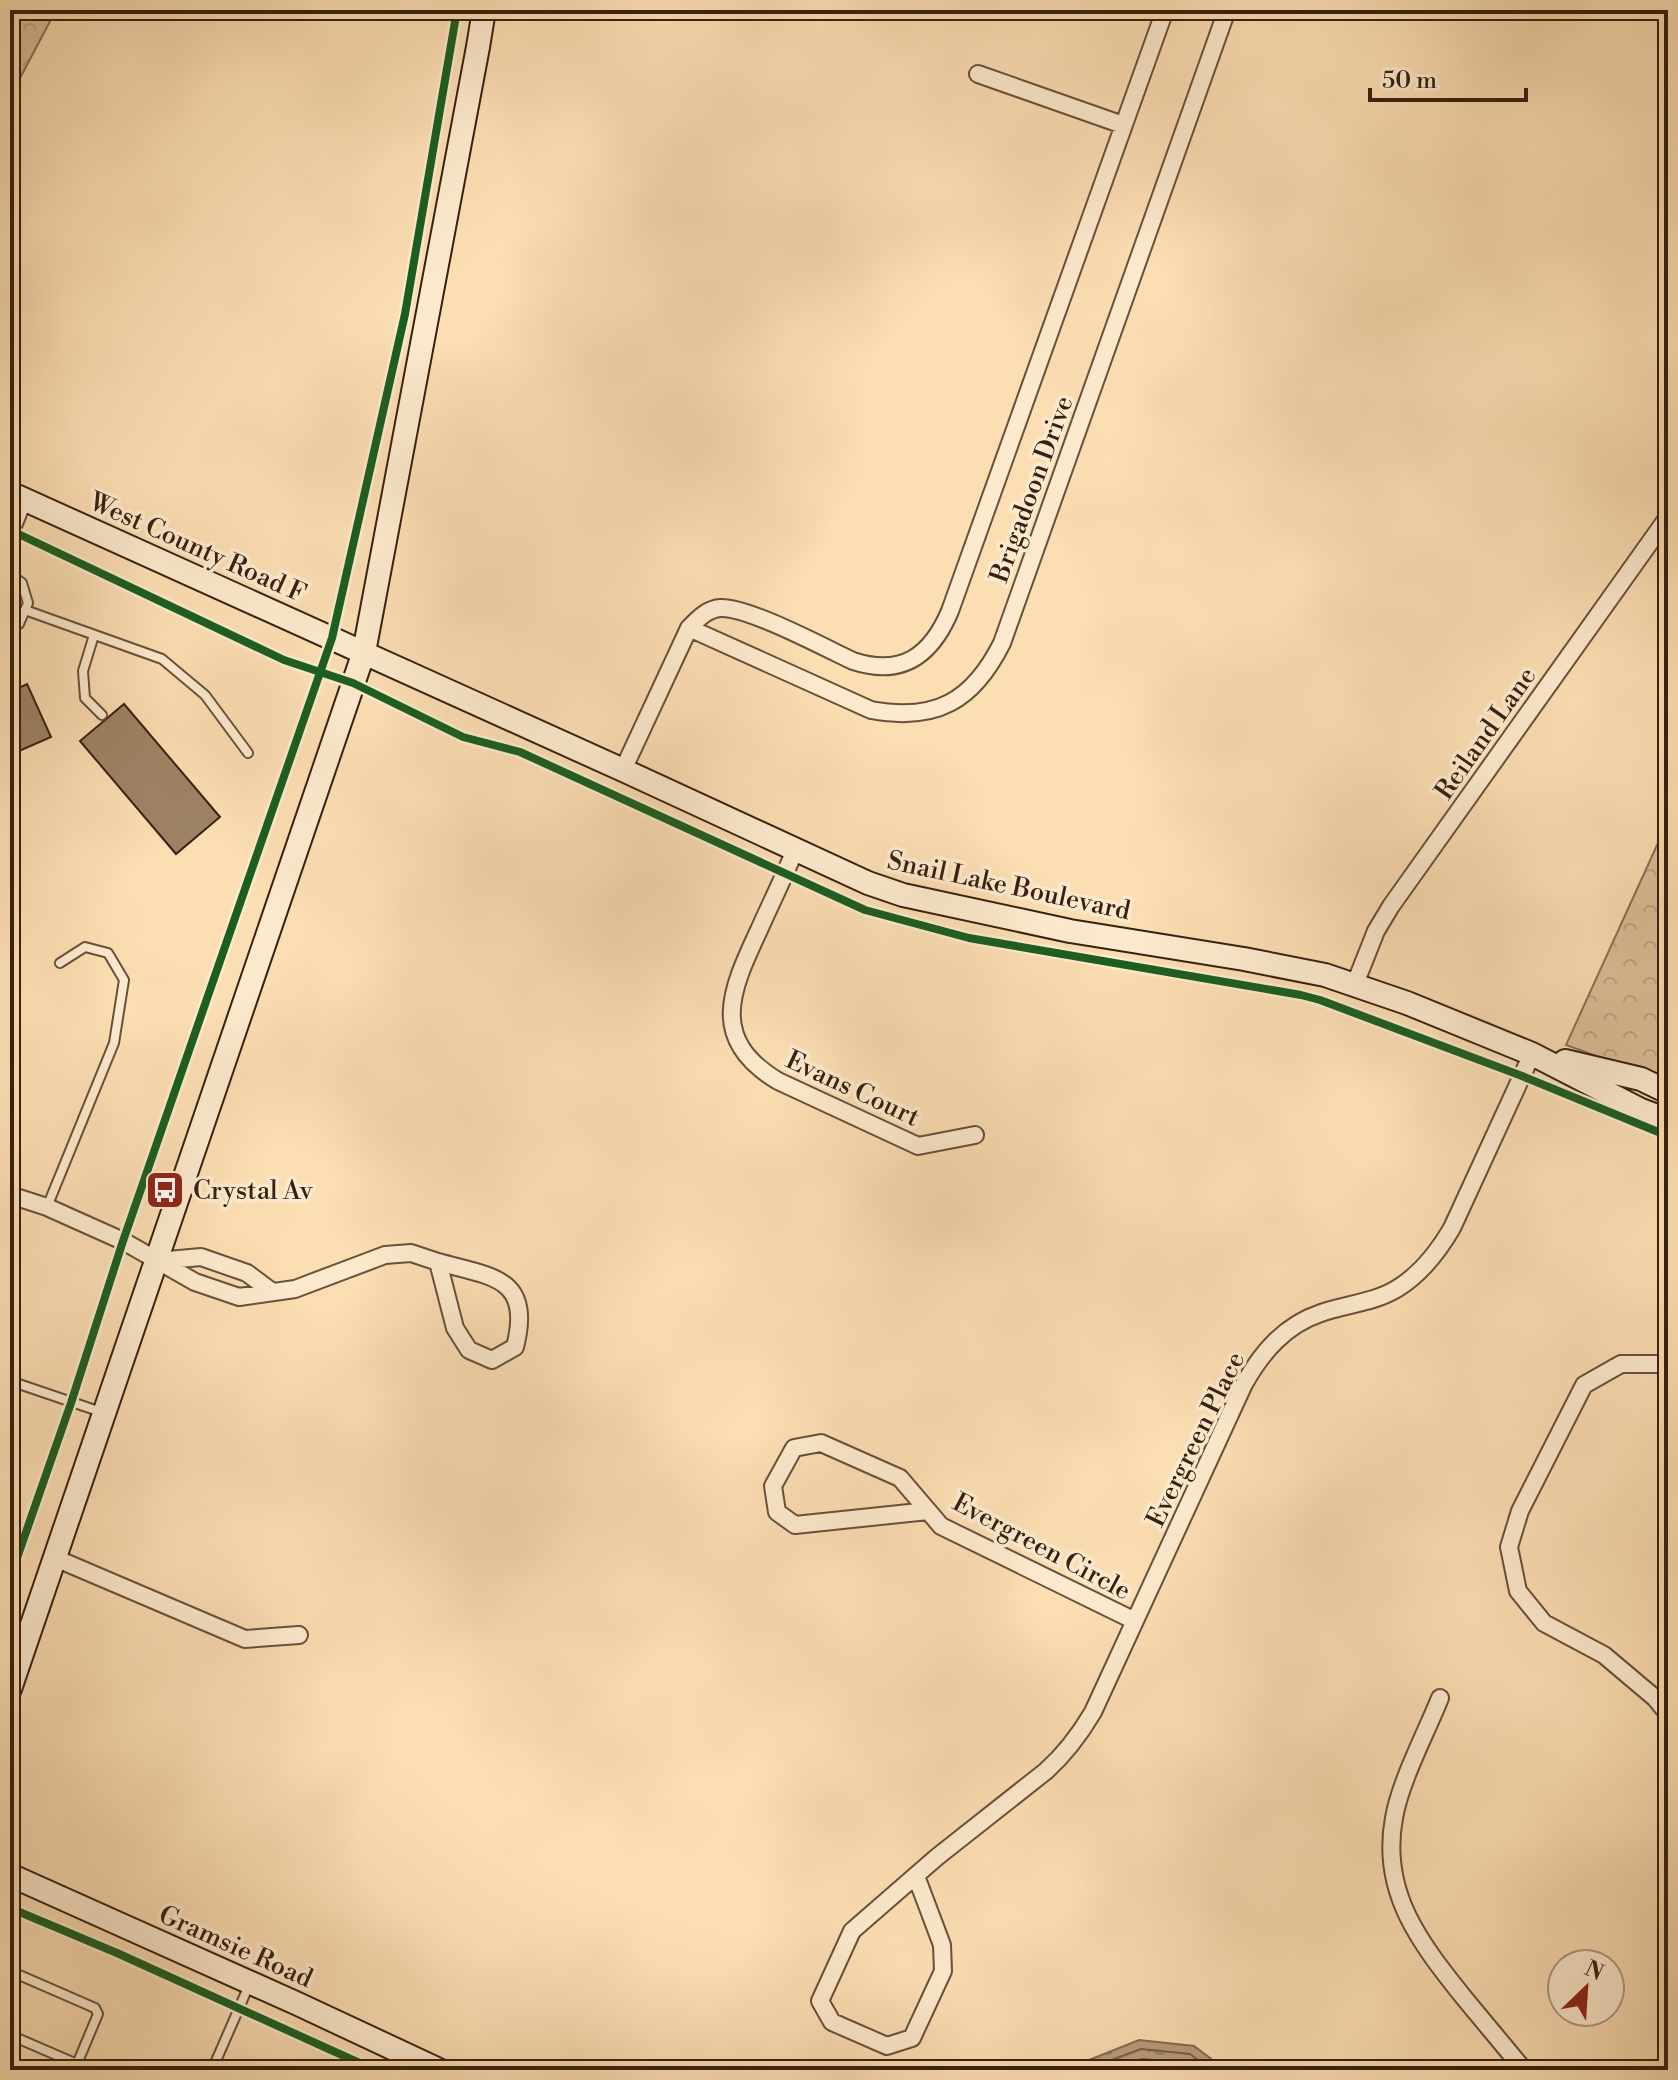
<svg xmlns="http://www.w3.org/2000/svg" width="1678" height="2080" viewBox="0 0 1678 2080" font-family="'Libre Bodoni',serif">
	<defs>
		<pattern id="forest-crowns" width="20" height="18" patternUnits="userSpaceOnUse" patternTransform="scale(2)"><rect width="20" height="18" fill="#dbbe97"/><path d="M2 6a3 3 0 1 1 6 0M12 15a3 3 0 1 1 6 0" fill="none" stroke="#bda381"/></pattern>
		<pattern id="water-ripples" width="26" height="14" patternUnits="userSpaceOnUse" patternTransform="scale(2)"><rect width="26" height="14" fill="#b99d7c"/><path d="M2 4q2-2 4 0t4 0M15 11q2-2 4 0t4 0" fill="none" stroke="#978064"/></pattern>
	</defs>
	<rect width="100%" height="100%" fill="#fcdeb3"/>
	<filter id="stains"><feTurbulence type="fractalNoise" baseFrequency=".0025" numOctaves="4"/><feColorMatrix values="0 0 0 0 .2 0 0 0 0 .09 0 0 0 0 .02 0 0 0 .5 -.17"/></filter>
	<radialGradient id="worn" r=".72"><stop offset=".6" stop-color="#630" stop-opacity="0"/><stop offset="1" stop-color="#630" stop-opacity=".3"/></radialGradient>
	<path fill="url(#forest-crowns)" stroke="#896f54" stroke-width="2" d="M10 10H56L10 97Z
		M1668 821V1082L1566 1045Z"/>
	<path fill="url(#water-ripples)" stroke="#856b51" stroke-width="2" d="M1139 2040 1194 2046 1226 2070H1064Z"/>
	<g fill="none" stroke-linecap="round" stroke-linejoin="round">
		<path stroke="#785e46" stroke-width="2" d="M1085 2070 1141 2049 1190 2054 1212 2070
			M1113 2070 1142 2059 1186 2063 1196 2070"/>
	</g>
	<path fill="#9d8365" stroke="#372011" stroke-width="2" d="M27 684 51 737 10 755V692Z
		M124 704 220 817 176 854 80 741Z"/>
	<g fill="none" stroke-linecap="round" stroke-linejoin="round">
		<defs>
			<path id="lane" d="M10 544 27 502
				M10 574 22 583 28 603 19 624 10 629
				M25 610 162 659 205 695 248 753
				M94 635 83 671 85 698 102 715
				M47 1207 114 1043 124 980 108 953 85 947 60 963
				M10 1381 104 1413
				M10 1971 95 2008 98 2014 77 2064 90 2070
				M10 2035 77 2064
				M212 2070 250 1983"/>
			<path id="street" d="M978 74 1123 125
				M689 628 871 710C936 722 973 701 1002 643L1227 10
				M623 770 689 628C698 619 707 609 720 608 747 606 825 648 853 661 902 677 931 656 950 611L1165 10
				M795 850C784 877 771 903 759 930 731 990 708 1039 778 1081L918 1146 975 1135
				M1355 984 1376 931 1391 906 1668 517
				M10 1195 47 1207 123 1241 195 1282 239 1297 295 1289 385 1255 411 1253 438 1262 455 1328 469 1350 492 1360 515 1347C533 1277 492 1277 438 1262
				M157 1261 201 1257 247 1273 271 1291
				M1668 1364H1621L1584 1385 1520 1511 1509 1547 1518 1591 1544 1623 1604 1655 1655 1698 1668 1714
				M928 1511 795 1525 777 1512 773 1486 794 1448 821 1443 900 1478 941 1526 1135 1621
				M55 1558 245 1639 299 1635
				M1440 1698C1426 1733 1400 1782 1394 1818 1380 1893 1421 1944 1465 1999 1485 2023 1504 2046 1524 2070
				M916 1876 942 1945 943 1971 912 2038 887 2046 832 2022 820 2001 852 1931 937 1857 1046 1771C1066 1753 1080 1734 1093 1712L1244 1384C1262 1352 1285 1325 1321 1313 1346 1304 1374 1303 1398 1288 1422 1273 1438 1252 1452 1228L1532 1054"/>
			<path id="secondary" d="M10 493 623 770 868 883 903 895 1070 931 1244 959 1325 975 1407 1003 1532 1054 1641 1110 1668 1120
				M1565 1061 1641 1079 1668 1092
				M10 1689 364 652 478 47 484 10
				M10 1875 298 2004 439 2070"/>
		</defs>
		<use href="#lane" stroke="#68503a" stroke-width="12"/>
		<use href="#street" stroke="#68503a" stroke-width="20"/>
		<use href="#secondary" stroke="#372011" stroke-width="26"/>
		<use href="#lane" stroke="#fdeace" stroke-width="8"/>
		<use href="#street" stroke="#fdeace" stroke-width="16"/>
		<use href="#secondary" stroke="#fdeace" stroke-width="22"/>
		<defs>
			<path id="cycleway" d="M10 530 284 660 353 683 463 737 520 752 865 910 969 938 1301 995 1320 1000 1522 1076 1668 1136
				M10 1578 71 1403 123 1241 332 638 405 314 457 10
				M10 1908 117 1953 375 2070"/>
		</defs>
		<use href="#cycleway" stroke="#fdeace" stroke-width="13"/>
		<use href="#cycleway" stroke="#1b5e20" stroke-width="8"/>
	</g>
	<defs>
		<symbol id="bus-square" viewBox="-11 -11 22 22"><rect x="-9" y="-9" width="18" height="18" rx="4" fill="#8f2418" stroke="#fdeace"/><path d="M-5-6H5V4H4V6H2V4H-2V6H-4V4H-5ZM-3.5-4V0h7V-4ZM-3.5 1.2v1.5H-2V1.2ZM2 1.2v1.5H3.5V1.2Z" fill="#fff"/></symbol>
	</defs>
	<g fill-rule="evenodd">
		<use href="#bus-square" x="143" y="1168" width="44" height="44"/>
	</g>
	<g text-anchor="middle" stroke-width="7" stroke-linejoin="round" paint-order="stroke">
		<g font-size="26" fill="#372011" stroke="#fdeace">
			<text transform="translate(1031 489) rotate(-70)" y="9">Brigadoon Drive</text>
			<text transform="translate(198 547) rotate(24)" y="9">West County Road F</text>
			<text transform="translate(1485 733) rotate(-55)" y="9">Reiland Lane</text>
			<text transform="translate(1009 885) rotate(12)" y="9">Snail Lake Boulevard</text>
			<text transform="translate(853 1088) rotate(25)" y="9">Evans Court</text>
			<text transform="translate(1195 1439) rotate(-64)" y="9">Evergreen Place</text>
			<text transform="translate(1042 1546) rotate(28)" y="9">Evergreen Circle</text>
			<text transform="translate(236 1946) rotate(24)" y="9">Gramsie Road</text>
		</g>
		<g font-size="26" fill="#372011" stroke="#fdeace" text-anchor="start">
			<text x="193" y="1199">Crystal Av</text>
		</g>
	</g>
	<rect width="1678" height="2080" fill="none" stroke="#fcdeb3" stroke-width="40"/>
	<rect x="12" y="12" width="1654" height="2056" fill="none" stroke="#372011" stroke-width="4"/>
	<rect x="20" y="20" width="1638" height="2040" fill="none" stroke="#372011" stroke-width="2"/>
	<g transform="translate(1586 1988) rotate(25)"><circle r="38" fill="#fdeace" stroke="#ae9982" stroke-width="2"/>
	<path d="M0-6L14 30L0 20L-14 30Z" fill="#8f2418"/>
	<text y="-12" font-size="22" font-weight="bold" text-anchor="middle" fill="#372011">N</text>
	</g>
	<path d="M1370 88v12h156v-12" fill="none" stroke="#372011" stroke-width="4"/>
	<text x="1382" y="88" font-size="24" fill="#372011" stroke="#fdeace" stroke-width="6" paint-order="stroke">50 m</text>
	<rect width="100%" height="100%" filter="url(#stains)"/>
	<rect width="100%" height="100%" fill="url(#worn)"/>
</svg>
